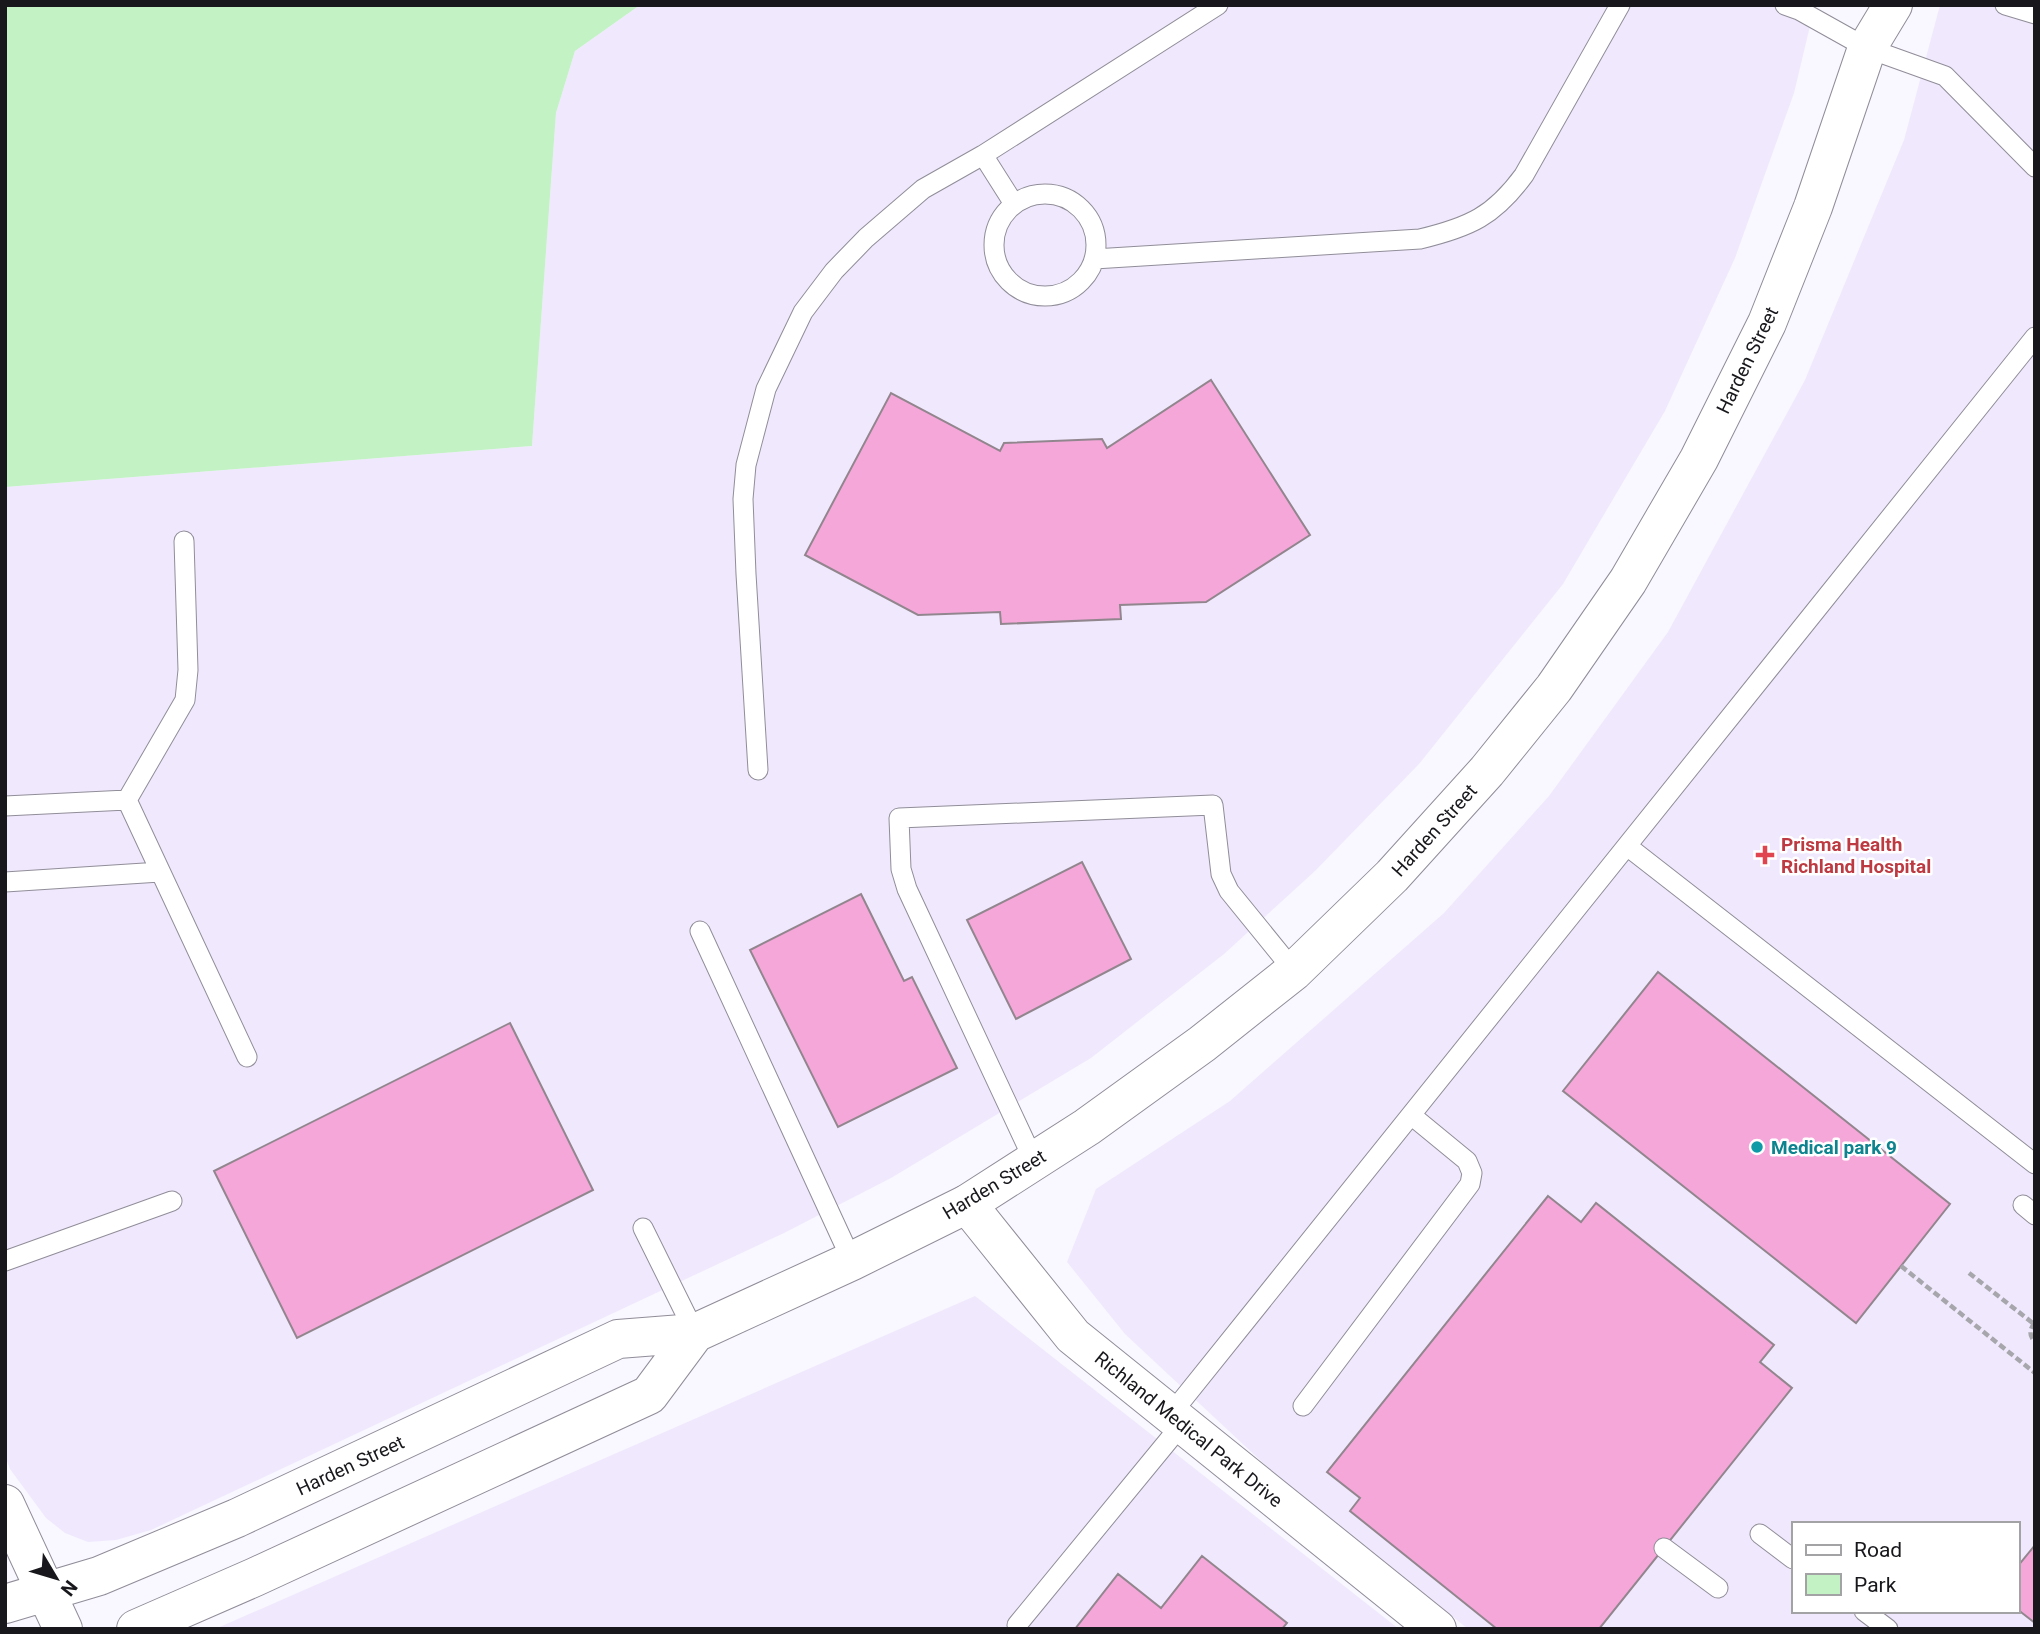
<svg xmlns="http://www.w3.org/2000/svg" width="2040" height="1634" viewBox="0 0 2040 1634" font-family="Roboto,sans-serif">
	<rect width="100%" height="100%" fill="#f9f7ff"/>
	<path fill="#f0e9fd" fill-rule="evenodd" d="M640 5H1815L1794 93 1735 258 1665 411 1563 584 1419 764 1315 871 1224 954 1091 1058 891 1178 784 1233 151 1530 116 1540 88 1542 65 1533 46 1518 10 1469 5 1456V487L532 446 556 113 575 51Z
		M1940 5H2035V1629H1468L1274 1473 1125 1334 1067 1262 1096 1189 1230 1101 1444 913 1549 796 1668 632 1805 380 1904 140ZM1793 1524H2017V1611H1793Z
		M975 1296 1399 1629H215Z"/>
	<path fill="#c3f2c5" d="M5 5H640L575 51 556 113 532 446 5 487Z"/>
	<path fill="#f5a7da" stroke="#92868e" stroke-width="2" d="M1211 380 1310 535 1206 602 1120 605 1121 619 1001 624 1000 612 918 615 805 555 891 393 1000 451 1004 443 1102 439 1107 448Z
		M1082 862 1131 959 1016 1019 967 920Z
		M861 894 904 981 912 977 957 1068 838 1127 750 950Z
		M1658 972 1950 1204 1856 1323 1563 1091Z
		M510 1023 593 1190 297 1338 214 1171Z
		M1548 1196 1581 1222 1596 1203 1774 1345 1760 1362 1792 1388 1599 1629H1497L1350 1511 1360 1498 1327 1472Z
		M2035 1545V1623L2017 1609V1567Z
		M1202 1556 1287 1623 1282 1629H1075L1118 1574 1161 1608Z"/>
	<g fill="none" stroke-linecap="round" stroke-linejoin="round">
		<defs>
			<path id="service" d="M1785 5 1799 10 1867 48 1945 76 2035 167
				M2005 5 2035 14
				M983 155 1014 204
				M994 245a51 51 0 1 1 102 0a51 51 0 1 1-102 0Z
				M1094 259 1420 239C1470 227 1494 216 1524 175L1620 5
				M758 770 746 574 743 499 746 465 766 389 803 312 834 271 866 238 923 189 983 155 1218 5
				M127 800 247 1057
				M127 800 185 700 188 670 184 541
				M5 806 127 800
				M1627 846 2035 1164
				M5 882 160 872
				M700 931 852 1261
				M1034 1161 907 889 901 869 899 818 1213 805 1221 874 1229 891 1294 971
				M2023 1205 2035 1215
				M643 1228 695 1333
				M5 1261 172 1201
				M1303 1406 1470 1184 1472 1173 1467 1161 1411 1115
				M1171 1414 2035 337
				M1760 1534 1793 1559
				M1664 1548 1718 1588
				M1864 1611 1888 1629
				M1017 1625 1182 1424"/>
			<path id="minor" d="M967 1204 1073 1336 1437 1629"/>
			<path id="secondary" d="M5 1504 63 1629
				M5 1604 99 1576 237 1518 618 1339 695 1333 852 1261 967 1204 1087 1127 1202 1044 1294 971 1392 876 1487 771 1554 688 1628 581 1699 459 1767 323 1813 207 1867 48 1893 5
				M136 1629 255 1577 649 1395 695 1333"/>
		</defs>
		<use href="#service" stroke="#918d99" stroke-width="21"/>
		<use href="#minor" stroke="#918d99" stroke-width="40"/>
		<use href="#secondary" stroke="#918d99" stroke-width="40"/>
		<path stroke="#a8a6ad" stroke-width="4.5" stroke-dasharray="7 3.5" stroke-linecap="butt" d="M1901 1266 2035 1373
			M1969 1273 2034 1324
			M2035 1323C2029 1329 2029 1336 2035 1342"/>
		<use href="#service" stroke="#fff" stroke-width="19"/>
		<use href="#minor" stroke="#fff" stroke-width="38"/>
		<use href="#secondary" stroke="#fff" stroke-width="38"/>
	</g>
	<path fill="#e0444e" stroke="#fff" stroke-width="2.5" d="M1761.5 844.5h7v7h7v7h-7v7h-7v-7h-7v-7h7z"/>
	<circle fill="#0f9aa8" stroke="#fff" stroke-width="2.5" cx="1757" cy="1147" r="7"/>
	<g text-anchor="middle" stroke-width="5" stroke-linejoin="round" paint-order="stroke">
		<g font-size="19" fill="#18171b" stroke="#fff">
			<text transform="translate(1747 360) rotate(-64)" y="7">Harden Street</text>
			<text transform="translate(1434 830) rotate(-48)" y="7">Harden Street</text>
			<text transform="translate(994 1184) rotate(-31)" y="7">Harden Street</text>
			<text transform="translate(1189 1429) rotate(39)" y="7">Richland Medical Park Drive</text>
			<text transform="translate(350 1465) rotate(-25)" y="7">Harden Street</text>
		</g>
		<g font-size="19" font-weight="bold" fill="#be3a42" stroke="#fff" text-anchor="start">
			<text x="1781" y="851">Prisma Health<tspan x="1781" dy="22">Richland Hospital</tspan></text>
		</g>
		<g font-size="19" font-weight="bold" fill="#0d838f" stroke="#fff" text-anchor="start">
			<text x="1771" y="1154">Medical park 9</text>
		</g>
	</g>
	<rect width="2040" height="1634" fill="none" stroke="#18171b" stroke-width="14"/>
	<rect x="1792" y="1522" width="228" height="91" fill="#ffffff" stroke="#a3a2a4" stroke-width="2"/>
	<rect x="1806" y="1545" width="35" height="10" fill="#ffffff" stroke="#a3a2a4" stroke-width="2"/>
	<text x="1854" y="1557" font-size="21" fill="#18171b">Road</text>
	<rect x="1806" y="1574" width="35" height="21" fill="#c3f2c5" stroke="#a3a2a4" stroke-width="2"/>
	<text x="1854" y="1592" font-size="21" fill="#18171b">Park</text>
	<g transform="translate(56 1578) rotate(128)" stroke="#ffffff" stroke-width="5" paint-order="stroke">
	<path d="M0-5L12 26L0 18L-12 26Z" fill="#18171b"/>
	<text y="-10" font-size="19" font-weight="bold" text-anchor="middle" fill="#18171b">N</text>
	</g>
</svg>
